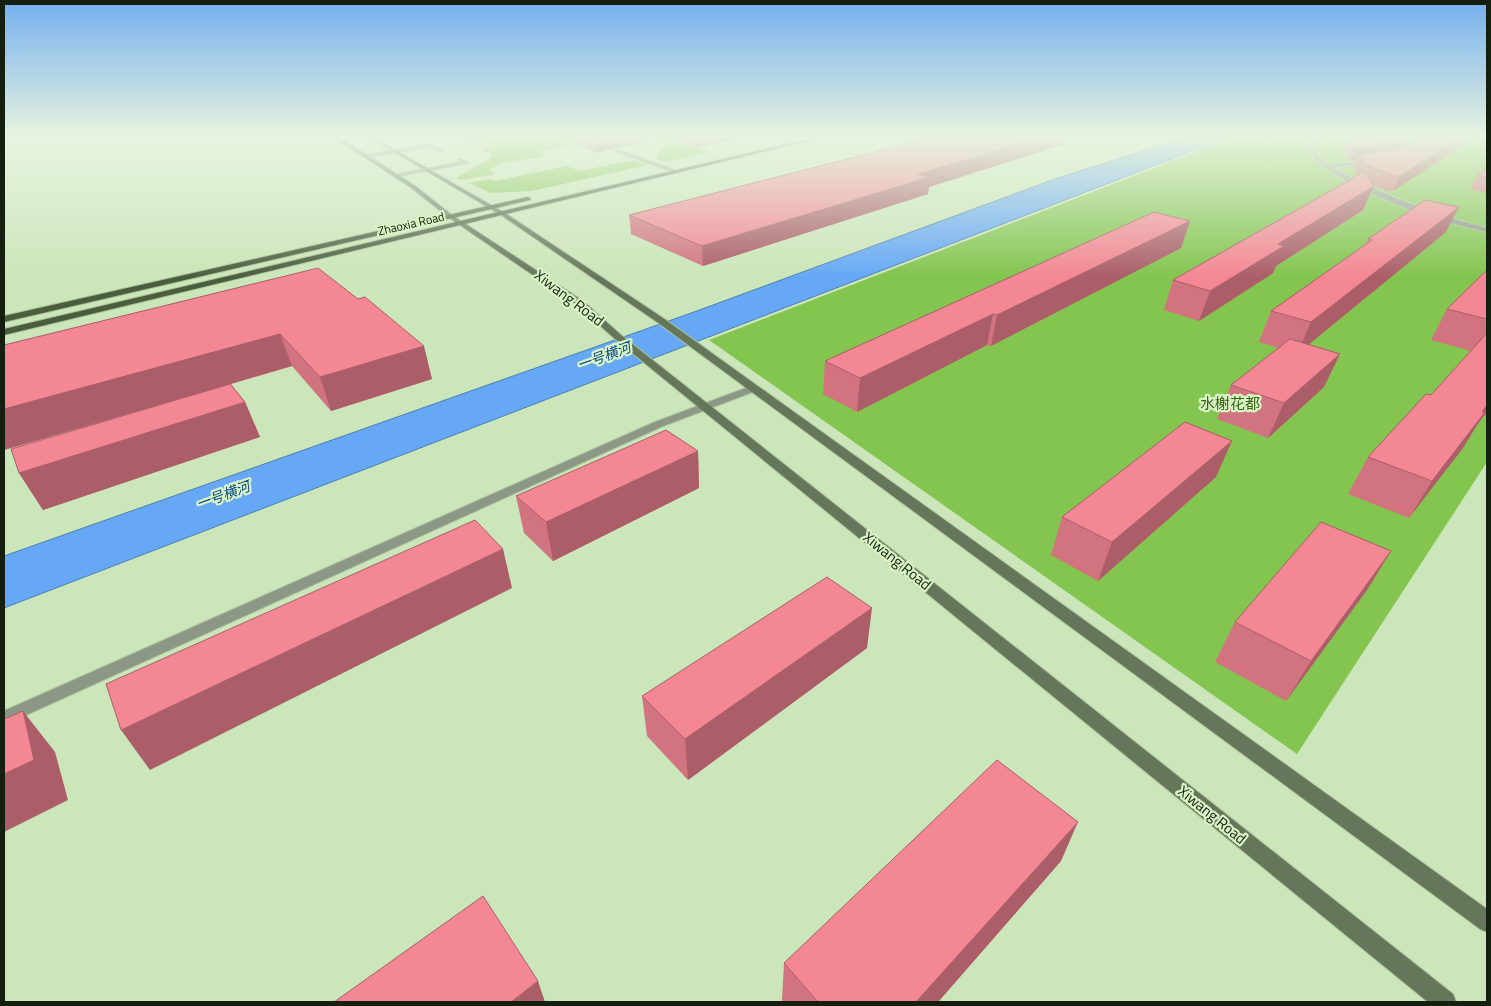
<svg xmlns="http://www.w3.org/2000/svg" width="1491" height="1006" viewBox="0 0 1491 1006" font-family="'Titillium Web','Noto Sans SC',sans-serif">
	<rect width="100%" height="100%" fill="#cbe6ba"/>
	<path fill="#83c54f" d="M456 137H561L578 144 536 152 546 156 502 163 489 170 495 174 461 180 456 178 491 158 492 154 479 149 495 146 485 141 470 143Z
		M642 137H662L710 152 665 162 655 158 664 144Z
		M1235 137H1487V462L1297 754 709 340Z
		M633 160 648 165 532 191 490 193 469 183 490 179 495 181 567 166 580 171Z"/>
	<path fill="#66a8f6" stroke="#4e7fb1" d="M1186 137H1229L4 608V556L694 312 1055 179Z"/>
	<g fill="none" stroke-linecap="round" stroke-linejoin="round">
		<defs>
			<path id="lane" d="M1315 137H1327L1319 139 1315 149 1319 158 1328 165 1372 159 1375 161 1333 168C1384 195 1431 214 1487 228V232C1435 221 1386 203 1340 177 1329 170 1312 164 1310 149Z
				M1403 137H1408L1413 140 1414 148 1401 156 1399 153 1408 147V142Z
				M431 143 445 151 440 152 430 147 365 158 362 156Z
				M615 150H619L681 172 676 173 615 152Z
				M460 158 469 163 395 177 392 175 460 162 457 160Z"/>
			<path id="street" d="M1305 137H1319L1320 138 1317 140Z
				M754 385 759 388 758 390 663 426 4 725V711L655 422Z"/>
			<path id="secondary" d="M333 137H339L414 185 452 215 583 301 621 335 1453 994 1456 1002H1428L615 339 577 305 448 217 410 187Z
				M368 137H373L505 213 663 318 1487 909V932L1480 929 657 322 501 215Z"/>
			<path id="primary" d="M816 137H825L4 335V329Z
				M528 197 531 199 530 200 4 322V316Z"/>
		</defs>
		<use href="#lane" stroke="#aac29b" stroke-width="2"/>
		<use href="#street" stroke="#aac29b" stroke-width="2"/>
		<use href="#secondary" stroke="#aac29b" stroke-width="2"/>
		<use href="#primary" stroke="#aac29b" stroke-width="2"/>
		<use href="#lane" fill="#8c9785" fill-rule="evenodd"/>
		<use href="#street" fill="#8c9785" fill-rule="evenodd"/>
		<use href="#secondary" fill="#65765b" fill-rule="evenodd"/>
		<use href="#primary" fill="#4a5e3e" fill-rule="evenodd"/>
	</g>
	<path fill="#d2747f" d="M560 137H646V142L615 148 597 153Z
		M662 137H745L696 147Z
		M933 137H1066L1064 144 929 187 928 194 703 266 631 234 629 215Z
		M1349 137H1410L1407 144 1415 140V139L1411 137H1475L1393 191H1388L1373 185 1363 210 1276 266 1273 273 1199 321 1164 310 1173 280 1357 175 1354 168 1357 160 1350 161 1343 150Z
		M1487 162V193L1470 189 1478 175 1482 172Z
		M1190 221 1181 248 991 346 987 345 857 412 823 394 825 361Z
		M1446 232 1308 345 1324 387 1268 438 1217 419 1231 385 1278 348 1259 342 1271 311 1365 245 1368 239Z
		M318 268 432 379 331 411 292 366 231 384 245 402 260 437 43 510 19 473 214 389 4 450V345Z
		M1487 270V412L1477 425 1463 448 1409 518 1348 494 1368 457 1431 395 1471 351 1431 340 1447 309Z
		M698 451 699 488 553 561 524 533 516 496Z
		M1216 477 1098 581 1051 555 1062 517Z
		M1391 551 1367 590 1286 701 1215 662 1235 622Z
		M867 648 688 780 647 736 642 696Z
		M1061 861 938 1002H783L782 1000 784 963Z"/>
	<path fill="#ab5e68" d="M634 137H646V142L615 148 597 153 596 145 614 140Z
		M696 137H745L696 147Z
		M1043 137H1066L1064 144 929 187 928 194 703 266 702 246 918 174Z
		M1403 137H1410L1406 146 1389 154 1359 155 1357 160 1350 161 1355 148Z
		M1461 137H1475L1393 191 1400 176Z
		M1374 186 1363 210 1276 266 1273 273 1199 321 1210 291 1278 244Z
		M1459 207 1446 232 1297 354 1311 322Z
		M1190 221 1181 248 991 346 997 315Z
		M993 314 987 345 857 412 860 378Z
		M280 334 292 366 4 450V409Z
		M424 346 432 379 331 411 320 377Z
		M1340 354 1324 387 1268 438 1284 403Z
		M245 402 260 437 43 510 19 473Z
		M1487 405V412L1477 425 1463 448 1409 518 1432 481Z
		M1232 441 1216 477 1098 581 1112 542Z
		M698 451 699 488 553 561 546 522Z
		M503 549 512 588 150 770 121 730Z
		M1391 551 1367 590 1286 701 1311 661Z
		M872 608 867 648 688 780 685 739Z
		M23 711 55 752 68 800 4 832V774Z
		M1078 822 1061 861 938 1002H916Z
		M538 981 545 1002H511Z"/>
	<path fill="#f48794" stroke="#ab5e68" d="M577 137H634L614 140 596 145Z
		M933 137H1043L918 174 930 177 702 246 629 215Z
		M1349 137H1403L1395 141 1375 145 1355 148Z
		M1421 137H1461L1400 176H1395L1366 165 1359 155 1392 150 1412 142Z
		M1487 168V177L1478 175Z
		M1364 172 1374 186 1278 244 1284 246 1210 291 1173 280Z
		M1425 200 1459 207 1311 322 1271 311 1372 240 1368 239Z
		M1154 212 1190 221 997 315 993 314 860 378 825 361Z
		M318 268 358 299 365 297 424 346 320 377 280 334 4 409V345Z
		M1487 270V319L1447 309Z
		M1487 333V405L1482 412H1485L1432 481 1368 457 1426 394 1431 395Z
		M1290 339 1340 354 1284 403 1231 385Z
		M230 384 245 402 19 473 11 449Z
		M1185 422 1232 441 1112 542 1062 517Z
		M666 430 698 451 546 522 516 496Z
		M475 520 503 549 121 730 106 684Z
		M1321 522 1391 551 1311 661 1235 622Z
		M827 577 872 608 685 739 642 696Z
		M23 711 34 760 4 774V719Z
		M997 760 1078 822 916 1002H818L784 963Z
		M483 896 538 981 511 1002H334Z"/>
	<linearGradient id="sky" x2="0" y2="1"><stop stop-color="#74afee"/><stop offset="0.49" stop-color="#e8f4e0"/><stop offset="1" stop-color="#e8f4e0" stop-opacity="0"/></linearGradient>
	<rect width="1491" height="278" fill="url(#sky)"/>
	<g text-anchor="middle" stroke-width="4.5" stroke-linejoin="round" paint-order="stroke">
		<g font-size="12" fill="#151f0f" stroke="#d8f3c6">
			<text transform="translate(411 224) rotate(-13)" y="4">Zhaoxia Road</text>
		</g>
		<g font-size="14" font-style="italic" fill="#0b4886" stroke="#d8f3c6">
			<text transform="translate(604 356) rotate(-20)" y="5">一号横河</text>
			<text transform="translate(223 495) rotate(-20)" y="5">一号横河</text>
		</g>
		<g font-size="15" fill="#151f0f" stroke="#d8f3c6">
			<text transform="translate(569 298) rotate(37)" y="5">Xiwang Road</text>
			<text transform="translate(897 561) rotate(39)" y="5">Xiwang Road</text>
			<text transform="translate(1212 815) rotate(39)" y="5">Xiwang Road</text>
		</g>
		<g font-size="15" fill="#3a6312" stroke="#d8f3c6">
			<text x="1230" y="409">水榭花都</text>
		</g>
	</g>
	<rect width="1491" height="1006" fill="none" stroke="#151f0f" stroke-width="10"/>
</svg>
